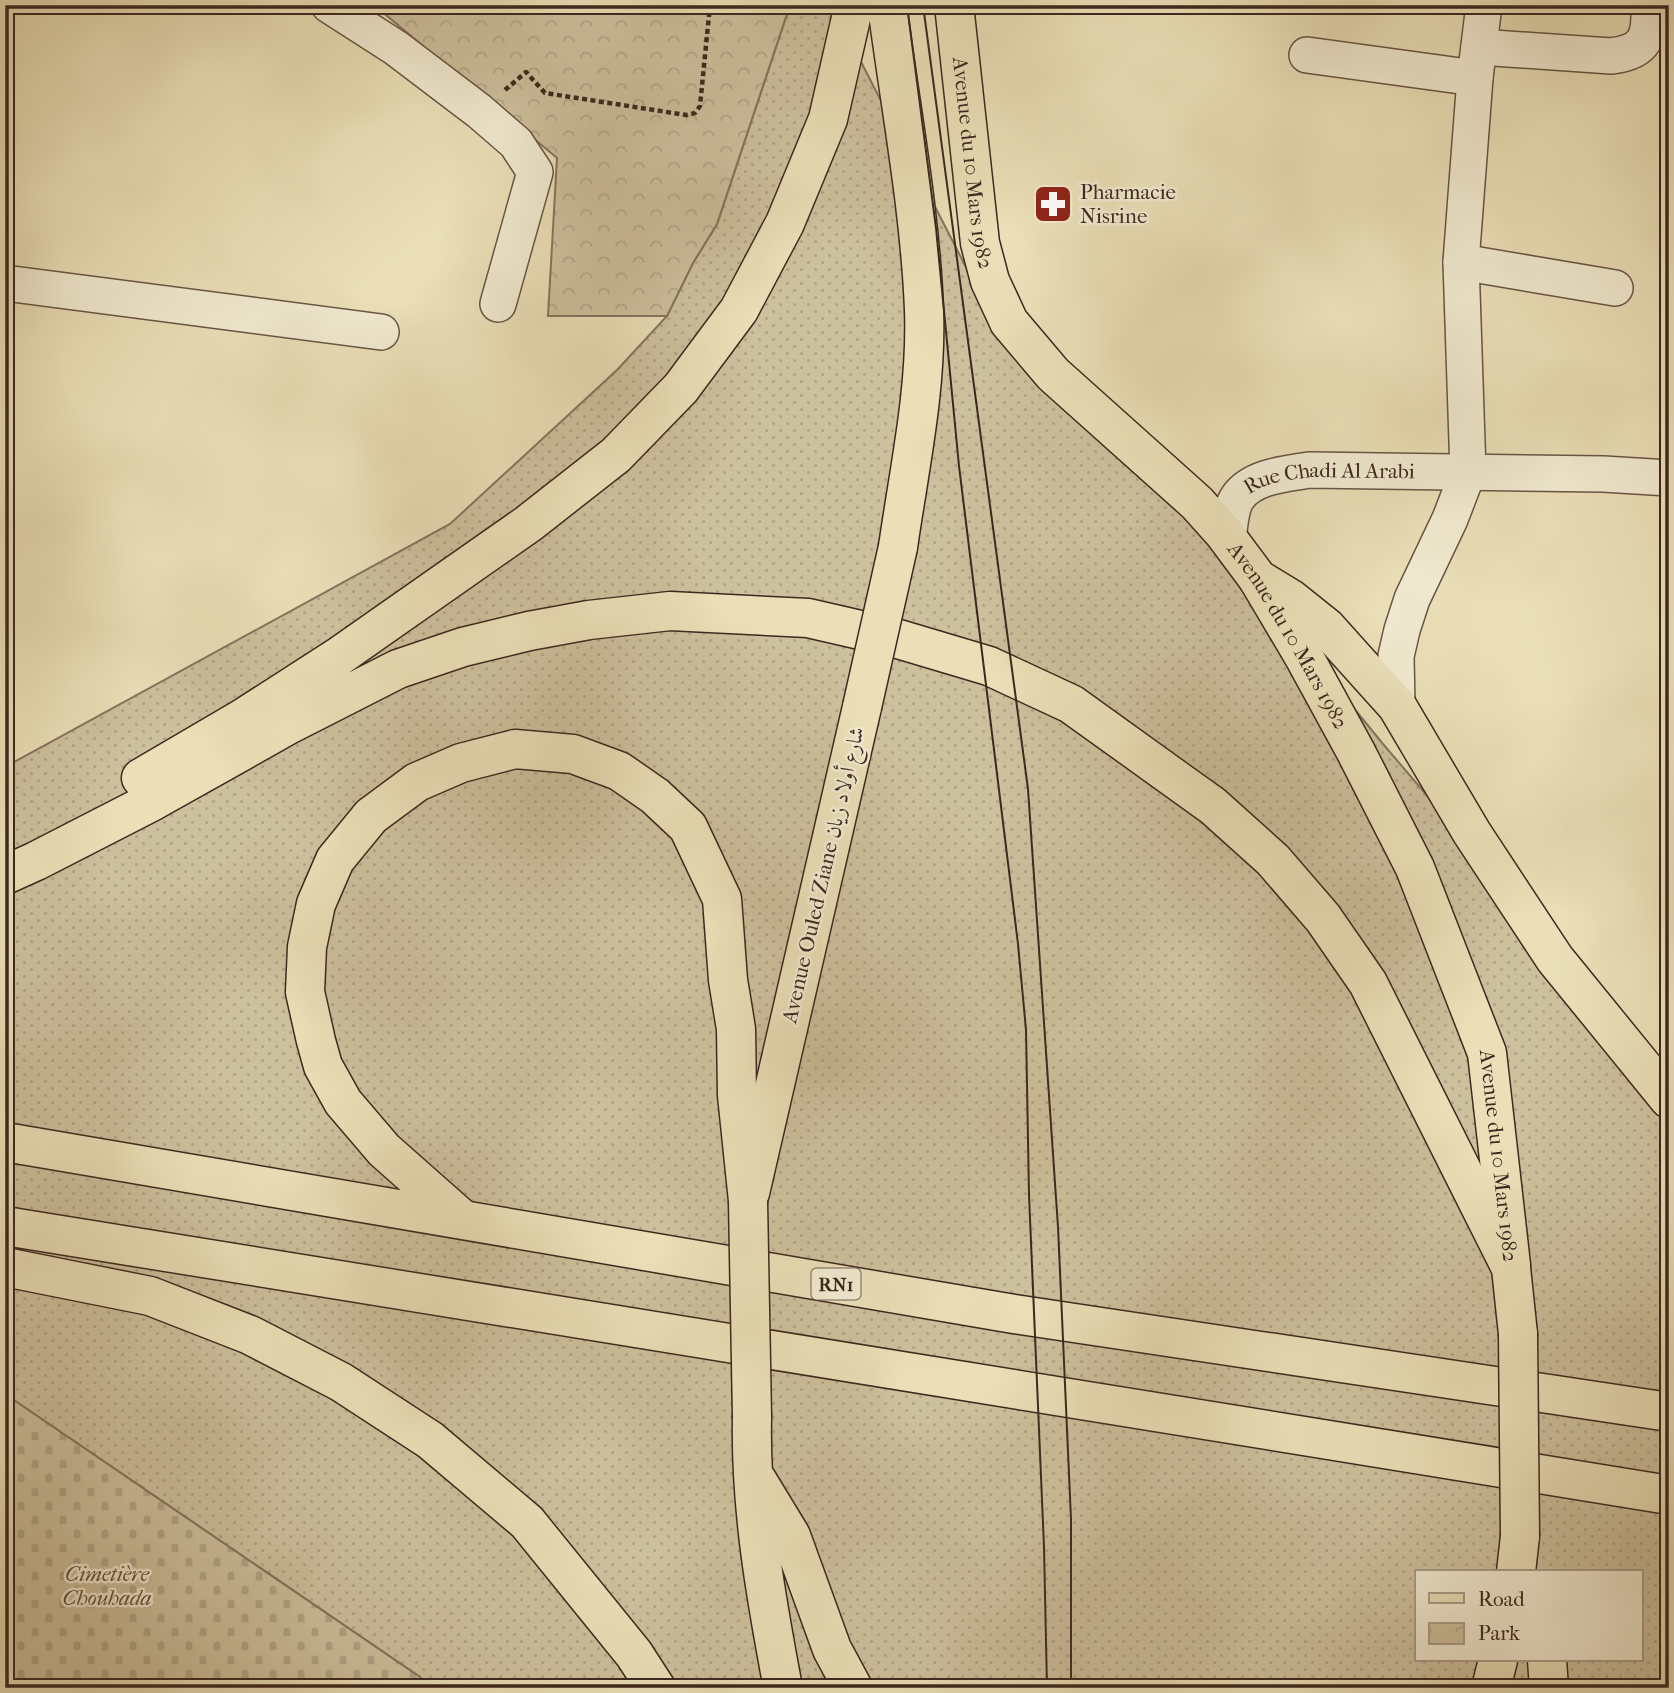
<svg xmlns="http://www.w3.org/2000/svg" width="1674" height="1693" viewBox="0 0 1674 1693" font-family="'IM FELL French Canon',Amiri,serif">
	<defs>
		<pattern id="grass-dots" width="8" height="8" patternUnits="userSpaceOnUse" patternTransform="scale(1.75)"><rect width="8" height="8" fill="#cdc09d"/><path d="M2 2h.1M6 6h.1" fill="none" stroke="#b1a587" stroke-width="1.8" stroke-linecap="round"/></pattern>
		<pattern id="cemetery-stones" width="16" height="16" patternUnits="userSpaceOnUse" patternTransform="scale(1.75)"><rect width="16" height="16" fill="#cdc09d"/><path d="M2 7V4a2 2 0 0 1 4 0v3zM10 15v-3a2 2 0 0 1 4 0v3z" fill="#b1a587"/></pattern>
		<pattern id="park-crowns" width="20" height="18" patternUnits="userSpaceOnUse" patternTransform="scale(1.75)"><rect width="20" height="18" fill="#cdc09d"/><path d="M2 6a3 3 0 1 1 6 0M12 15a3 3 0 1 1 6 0" fill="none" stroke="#b1a587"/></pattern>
	</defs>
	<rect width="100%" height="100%" fill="#eadfb7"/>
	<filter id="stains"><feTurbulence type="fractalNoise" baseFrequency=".00286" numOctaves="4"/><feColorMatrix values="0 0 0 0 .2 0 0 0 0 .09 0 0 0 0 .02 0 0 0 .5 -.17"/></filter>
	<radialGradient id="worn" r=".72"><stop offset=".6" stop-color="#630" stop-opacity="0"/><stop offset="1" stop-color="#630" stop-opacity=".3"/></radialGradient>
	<path fill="url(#grass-dots)" stroke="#85745e" stroke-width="2" fill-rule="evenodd" d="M790 5H832L995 324 1172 502 1274 610 1383 744 1460 834 1669 1116V1688H429L420 1677 5 1394V767L450 524 617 370 667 316 693 263 717 224ZM1417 1572H1641V1660H1417Z"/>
	<path fill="url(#cemetery-stones)" stroke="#85745e" stroke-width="2" d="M5 1394 420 1677 429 1688H5Z"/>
	<path fill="url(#park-crowns)" stroke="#85745e" stroke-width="2" d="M374 5H790L717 224 693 263 667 316H548L557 158Z"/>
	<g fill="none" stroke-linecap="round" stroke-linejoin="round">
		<defs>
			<g id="minor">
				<path d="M329 5 396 48 479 111 516 143 535 172 498 304"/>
				<path d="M1479 47 1611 56C1646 52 1650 37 1649 5"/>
				<path d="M1307 55 1475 78"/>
				<path d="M1461 262 1615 288"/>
				<path d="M5 283 381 332"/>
				<path id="s1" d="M1228 540C1230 526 1230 508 1238 497 1253 476 1286 474 1309 470L1603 474 1669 478"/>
				<path d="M1397 706 1396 656 1402 630 1412 599 1450 519 1468 472 1461 262 1475 78 1484 5"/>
			</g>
			<g id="major">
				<path d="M887 5C900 106 920 209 924 310 927 389 909 470 898 547"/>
				<path id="s2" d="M954 5 980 243 990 281 1009 322 1053 374 1197 503 1223 532 1258 579 1303 655 1356 752 1415 868 1487 1053 1511 1265"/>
				<path d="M750 1193 862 707"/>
			</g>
			<path id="highway" d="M1258 579 1291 599 1326 627 1397 706 1472 833 1555 959 1669 1099
				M141 778 240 720 338 657 528 524 616 455 681 388 739 310 785 223 828 119 854 5
				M5 875 36 861 153 801 290 724 398 669 463 647 529 631 589 620 670 611 808 618 895 638 989 666 1071 704 1213 806 1273 860 1323 918 1368 983 1511 1268 1518 1334
				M5 1142 1014 1314 1669 1412
				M462 1219 384 1150 343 1102 323 1066 316 1041 305 992 307 947 316 904 335 860 371 816 417 782 461 763 515 749 573 754 619 771 655 796 688 827 722 899 728 980 736 1029 737 1095 748 1201
				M5 1226 1669 1495
				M5 1267 150 1296 250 1335 341 1382 430 1440 527 1522 634 1654 656 1688
				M752 1417C750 1508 766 1598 783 1688
				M757 1480 791 1536 832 1649 853 1688
				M1516 1572 1520 1536
				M1547 1660 1549 1688
				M1491 1688 1498 1660"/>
		</defs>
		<use href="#minor" stroke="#685645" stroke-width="38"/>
		<use href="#major" stroke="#3d281f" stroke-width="41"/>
		<use href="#highway" stroke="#3d281f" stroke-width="41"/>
		<path stroke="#3d281f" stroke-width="4.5" stroke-dasharray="5 3.5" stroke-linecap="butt" d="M505 90 526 72 545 93 686 115 695 113 700 106 710 5"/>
		<use href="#minor" stroke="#f1ead0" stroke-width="35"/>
		<use href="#major" stroke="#eadfb7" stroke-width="38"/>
		<use href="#highway" stroke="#eadfb7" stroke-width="38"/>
		<path stroke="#3d281f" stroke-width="2" d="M907 5 936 228 959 466 1018 944 1026 1030 1029 1195 1044 1547 1047 1688
			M923 5 1028 789 1058 1227 1071 1519V1688"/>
		<defs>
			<path id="major-bridge" d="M862 707 898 547"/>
			<path id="highway-bridge" d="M748 1201 752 1417
				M1518 1334 1520 1536"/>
		</defs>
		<use href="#major-bridge" stroke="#3d281f" stroke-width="41" stroke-linecap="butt"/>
		<use href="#highway-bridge" stroke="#3d281f" stroke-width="41" stroke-linecap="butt"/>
		<use href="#major-bridge" stroke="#eadfb7" stroke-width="38"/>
		<use href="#highway-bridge" stroke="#eadfb7" stroke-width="38"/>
	</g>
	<defs>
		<symbol id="pharmacy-square" viewBox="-11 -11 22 22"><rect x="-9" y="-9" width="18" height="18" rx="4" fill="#8f2418" stroke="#f1ead0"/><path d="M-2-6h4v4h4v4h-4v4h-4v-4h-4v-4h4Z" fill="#fff"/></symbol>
	</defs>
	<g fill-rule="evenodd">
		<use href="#pharmacy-square" x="1031" y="182" width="44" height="44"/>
	</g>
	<g text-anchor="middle" stroke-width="5" stroke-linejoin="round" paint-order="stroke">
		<rect fill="#f1ead0" stroke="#736254" stroke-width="2" x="811.5" y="1268.5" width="49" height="31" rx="5"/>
		<g font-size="19" font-weight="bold" fill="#3d281f">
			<text x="836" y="1291">RN1</text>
		</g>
		<g font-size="21" fill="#3d281f" stroke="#f1ead0">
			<text dy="7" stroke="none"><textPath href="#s2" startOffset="159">Avenue du 10 Mars 1982</textPath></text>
			<text dy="7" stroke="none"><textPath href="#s1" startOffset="142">Rue Chadi Al Arabi</textPath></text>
			<text dy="7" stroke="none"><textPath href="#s2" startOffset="747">Avenue du 10 Mars 1982</textPath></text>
			<text transform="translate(823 875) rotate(-77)" y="7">Avenue Ouled Ziane شارع أولاد زيان</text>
			<text dy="7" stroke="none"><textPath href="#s2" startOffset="1314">Avenue du 10 Mars 1982</textPath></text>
		</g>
		<g font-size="21" fill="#3d281f" stroke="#f1ead0" text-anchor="start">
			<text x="1080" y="199">Pharmacie<tspan x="1080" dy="24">Nisrine</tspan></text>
		</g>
		<g font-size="21" font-style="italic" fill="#614e3e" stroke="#f1ead0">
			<text x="107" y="1581">Cimetière<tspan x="107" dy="24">Chouhada</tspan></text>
		</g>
	</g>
	<rect width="1674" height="1693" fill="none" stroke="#eadfb7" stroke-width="28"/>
	<rect x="7" y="7" width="1660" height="1679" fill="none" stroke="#3d281f" stroke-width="3.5"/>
	<rect x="14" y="14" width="1646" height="1665" fill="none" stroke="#3d281f" stroke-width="2"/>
	<rect x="1415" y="1570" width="228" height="91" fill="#f1ead0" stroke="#a99c89" stroke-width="2"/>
	<rect x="1429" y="1593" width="35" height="10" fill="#eadfb7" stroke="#a99c89" stroke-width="2"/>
	<text x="1478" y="1606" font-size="21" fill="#3d281f">Road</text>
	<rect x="1429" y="1623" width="35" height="21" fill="url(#park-crowns)" stroke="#a99c89" stroke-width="2"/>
	<text x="1478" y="1640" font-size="21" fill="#3d281f">Park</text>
	<rect width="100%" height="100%" filter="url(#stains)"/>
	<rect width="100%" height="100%" fill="url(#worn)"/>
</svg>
